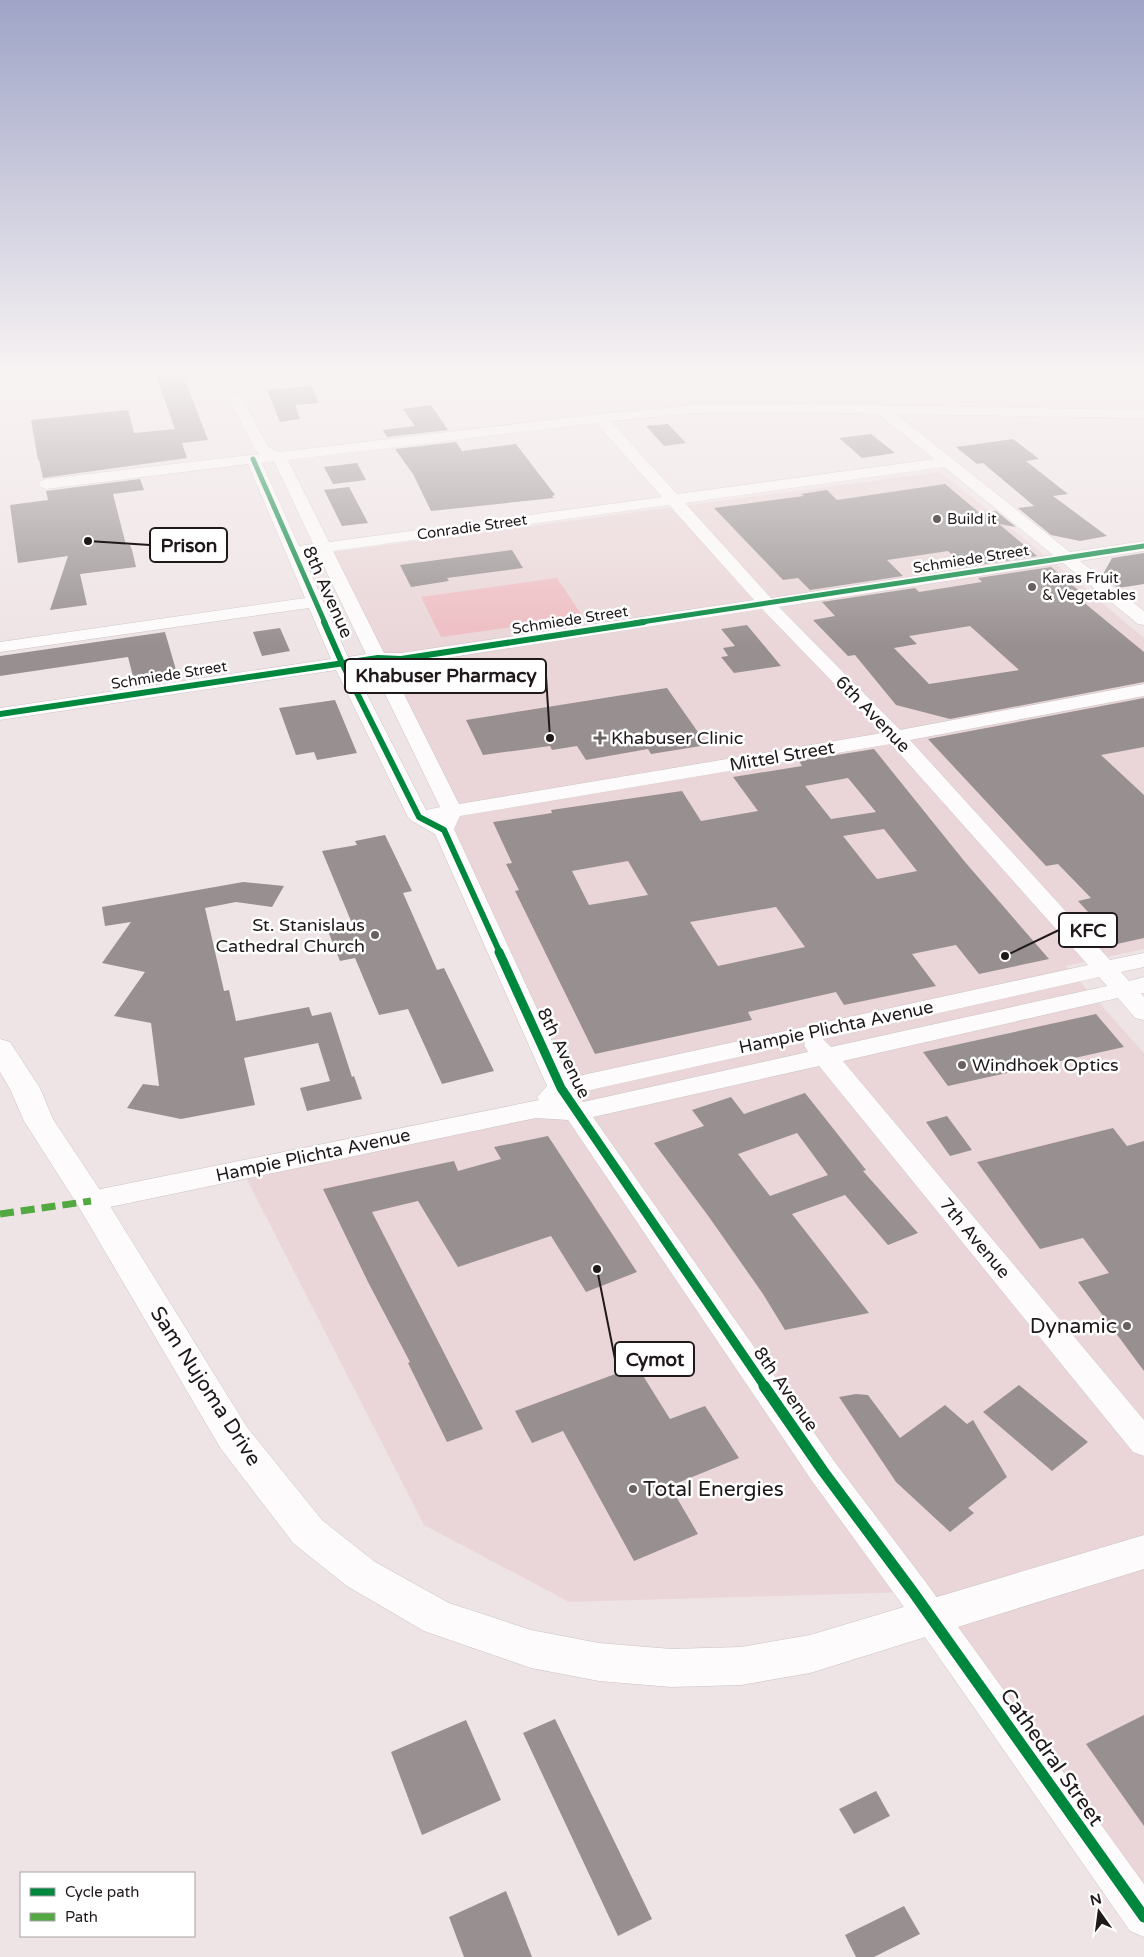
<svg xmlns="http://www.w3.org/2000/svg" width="1144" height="1957" viewBox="0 0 1144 1957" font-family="'Varela Round',sans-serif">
	<rect width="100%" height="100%" fill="#efe4e5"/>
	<path fill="#ead6d8" d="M940 472 1061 568 1144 638V949L1066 966 1144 1053V1917L913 1592 569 1602 424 1525 242 1170 536 1109 575 1112 444 830 452 811 383 668 400 660 378 658 326 553Z"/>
	<path fill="#eebdc2" d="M557 578 583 617 441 637 421 597Z"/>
	<path fill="#989090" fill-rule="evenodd" d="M182 372 208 440 182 443 187 458 43 478 39 460H38L31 420 128 410 134 433 175 429 156 376Z
		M311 386 319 403 295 405 300 419 280 422 267 390Z
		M431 405 448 430 387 437 383 430 415 426 403 409Z
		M668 424 686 443 664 446 646 426Z
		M871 434 895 453 862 458 839 438Z
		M1013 439 1039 459 1026 461 1068 494 1053 496 1107 536 1080 541 1051 535 1018 508 1034 506 983 463 977 464 956 447Z
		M456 442 462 451 516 444 555 495 552 496 554 498 431 511 413 474 395 449Z
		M357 463 366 480 333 484 324 467Z
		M140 479 144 490 113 494 126 545H130L132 550 136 567 80 574 87 605 50 610 68 556 18 563 10 505 48 500 46 491Z
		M945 484 981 514 996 511 1016 527 999 524 1037 556 965 567 948 551 887 560 903 576 810 590 798 578 783 580 714 508 804 496 801 494 827 490 837 500Z
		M349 487 368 523 342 526 324 490Z
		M512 550 523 568 447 578 449 581 411 587 400 565Z
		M1144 553V584L1118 588 1102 576 1112 558Z
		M1051 567 1084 595 1076 596 1144 652V682L950 719 896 705 855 655 848 656 813 620 835 616 822 602 915 588 919 592 982 582 978 578ZM970 626 1019 670 929 684 894 648 917 644 909 636Z
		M747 625 781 666 734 673 721 657 728 656 723 648 735 646 721 629Z
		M280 628 290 651 262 656 253 632Z
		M165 632 178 677 135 684 128 657 0 676V656Z
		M667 688 707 745 651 754 648 749 586 760 577 746 552 750 550 746 483 755 466 720Z
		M1144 698V747L1101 755 1144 795V938L1117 944 1078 901 1091 898 1058 864 1046 866 928 739Z
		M335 700 357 753 317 760 314 752 296 755 279 708Z
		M874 749 965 862 1049 959 979 974 956 945 912 954 936 986 844 1005 836 992 748 1012 752 1020 595 1054 515 891 519 890 506 864 512 863 493 822 552 813 551 810 682 791 701 821 758 811 733 777 802 766 799 761ZM848 778 876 812 831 819 805 786ZM884 829 917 871 877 879 843 836ZM628 861 648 895 589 905 572 871ZM776 907 805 947 718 966 690 922Z
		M385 835 412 891 403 893 437 970 444 968 494 1071 442 1084 408 1009 379 1015 355 958 340 961 326 926 351 921 322 851 357 845 355 841Z
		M243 882 284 886 272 907 236 902 205 908 224 991 229 990 236 1021 309 1007 312 1016 331 1012 352 1077 354 1076 362 1099 307 1111 300 1088 330 1081 318 1043 244 1058 255 1105 181 1119 127 1108 143 1084 159 1086 151 1023 114 1016 145 972 102 963 131 922 105 926 102 907Z
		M1096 1014 1124 1047 948 1086 923 1052Z
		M805 1093 866 1170 863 1171 918 1233 888 1245 845 1195 792 1214 869 1313 785 1330 763 1294 709 1217 654 1143 704 1126 692 1110 731 1097 744 1114ZM797 1133 828 1175 770 1196 738 1154Z
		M947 1116 972 1150 950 1156 926 1122Z
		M1113 1128 1127 1146 1144 1141V1371L1078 1282 1109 1273 1083 1238 1040 1249 977 1162Z
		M548 1136 637 1272 586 1292 551 1236 458 1267 418 1201 372 1212 483 1429 447 1442 408 1363 410 1362 368 1282 323 1189 454 1161 458 1171 501 1159 494 1147Z
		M637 1366 670 1419 705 1406 739 1458 670 1486 698 1534 634 1561 563 1431 532 1443 515 1411Z
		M1019 1385 1088 1442 1052 1471 983 1412Z
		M856 1394 868 1395 900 1438 945 1405 967 1424 973 1420 1007 1477 968 1508 974 1513 950 1532 896 1482 839 1397Z
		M1144 1715V1826L1086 1744Z
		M555 1719 652 1919 618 1936 523 1733Z
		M466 1720 501 1800 422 1835 391 1752Z
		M876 1791 890 1816 854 1834 839 1809Z
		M506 1891 532 1957H464L449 1917Z
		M904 1906 920 1934 874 1957H856L845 1935Z"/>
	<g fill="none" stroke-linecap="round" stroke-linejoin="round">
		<defs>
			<path id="street" d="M235 393 242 397 268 447 279 452 600 414 696 405 802 404 1144 410V418L896 414 1070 552 1144 541V551L1080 561 1144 611V625L1138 624 1063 563 779 607 900 730 1144 684V696L910 740 1110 960 1144 953V967L1121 972 1129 981 1144 977V993H1141L1144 997V1020L1135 1018 1118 998 843 1061 1144 1420V1456L1133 1452 819 1066 593 1117 834 1461 925 1581 1144 1884V1937L1130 1931 901 1603 812 1481 568 1120 536 1118 91 1211 81 1208 77 1201 81 1194 91 1191 539 1100 537 1097 547 1086 435 834 412 821 408 817 336 670 0 720V708L331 659 309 608 0 652V642L305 598 248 464 46 489 41 487 38 484 41 481 46 479 259 454 255 450 228 397ZM802 412 878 414 934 459 677 494 611 421 696 413ZM596 423 662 497 329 542 288 460ZM274 461 313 544 299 546 262 463ZM944 467 1053 555 771 598 685 503ZM669 505 754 600 401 653H384L333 551ZM318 554 366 654 348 657 303 556ZM762 609 882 733 459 804 389 664 401 665ZM371 665 440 807 426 810 353 667ZM891 744 1088 965 569 1078 454 829 460 816ZM1099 977 1107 986 831 1047 823 1039ZM805 1042 804 1045 808 1052 583 1102 577 1093Z"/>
			<path id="secondary" d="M0 1039 10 1042 40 1088 53 1119 102 1193 247 1427 322 1520 375 1562 449 1603 531 1630 599 1643 671 1649 741 1647 810 1635 1144 1535V1569L810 1673 741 1685 671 1687 599 1681 531 1668 424 1631 347 1586 294 1544 221 1449 80 1209 24 1121 10 1089 0 1072Z"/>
		</defs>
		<use href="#street" stroke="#cbc3c3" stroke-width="1"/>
		<use href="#secondary" stroke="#cbc3c3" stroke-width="1"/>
		<use href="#street" fill="#fdfbfb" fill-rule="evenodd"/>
		<use href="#secondary" fill="#fdfbfb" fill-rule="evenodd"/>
		<path stroke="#bebaba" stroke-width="2.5" stroke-dasharray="2 3" stroke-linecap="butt" d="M0 379 35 372"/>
		<path stroke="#52a942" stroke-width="7" stroke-dasharray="14 7" stroke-linecap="butt" d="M0 1214 91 1201"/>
		<defs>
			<path id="cycleway-far3" d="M253 459 325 623
				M635 623 1144 546"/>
			<path id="cycleway-far2" d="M324 622 342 663 419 817 444 830 500 953
				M0 714 378 658 401 659 644 622"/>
			<path id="cycleway-far1" d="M499 952 561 1088 765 1387"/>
			<path id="cycleway" d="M764 1386 823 1471 913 1592 1144 1917"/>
		</defs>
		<use href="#cycleway-far3" stroke="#fff" stroke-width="7"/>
		<use href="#cycleway-far2" stroke="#fff" stroke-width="9"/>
		<use href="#cycleway-far1" stroke="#fff" stroke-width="12"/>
		<use href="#cycleway" stroke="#fff" stroke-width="14"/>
		<use href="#cycleway-far3" stroke="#00873e" stroke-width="5"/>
		<use href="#cycleway-far2" stroke="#00873e" stroke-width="6"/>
		<use href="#cycleway-far1" stroke="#00873e" stroke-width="9"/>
		<use href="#cycleway" stroke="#00873e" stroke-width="11"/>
	</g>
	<linearGradient id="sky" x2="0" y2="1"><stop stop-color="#9fa4c7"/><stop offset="0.58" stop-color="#f8f3f3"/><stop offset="1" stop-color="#f8f3f3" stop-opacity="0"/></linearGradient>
	<rect width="1144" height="646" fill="url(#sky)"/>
	<g fill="#686061" stroke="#fff" stroke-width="2">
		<circle cx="937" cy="519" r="5"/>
		<circle cx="1032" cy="587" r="5"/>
		<path d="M597.5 730.5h5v5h5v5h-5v5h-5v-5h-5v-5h5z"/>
		<circle cx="375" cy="935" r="5"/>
		<circle cx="962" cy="1065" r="5"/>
		<circle cx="1127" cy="1326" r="5"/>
		<circle cx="633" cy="1489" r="5"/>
	</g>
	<g text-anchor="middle" stroke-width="5" stroke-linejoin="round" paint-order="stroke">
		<g font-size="15" fill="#20191a" stroke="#fff" text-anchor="start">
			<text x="947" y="524">Build it</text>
			<text x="1042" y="583">Karas Fruit<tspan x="1042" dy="17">&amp; Vegetables</tspan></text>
		</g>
		<g font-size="15" fill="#20191a" stroke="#fff">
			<text transform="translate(472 527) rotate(-8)" y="5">Conradie Street</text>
			<text transform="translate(971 559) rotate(-9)" y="5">Schmiede Street</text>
			<text transform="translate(570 620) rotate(-9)" y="5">Schmiede Street</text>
			<text transform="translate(169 675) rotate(-9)" y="5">Schmiede Street</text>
		</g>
		<g font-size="18" fill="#20191a" stroke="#fff">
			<text transform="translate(328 592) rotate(66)" y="6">8th Avenue</text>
			<text transform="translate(873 714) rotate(46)" y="6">6th Avenue</text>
			<text transform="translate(782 756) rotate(-10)" y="6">Mittel Street</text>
			<text transform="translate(836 1027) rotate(-12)" y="6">Hampie Plichta Avenue</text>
			<text transform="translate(564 1053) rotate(64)" y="6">8th Avenue</text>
			<text transform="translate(313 1155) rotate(-12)" y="6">Hampie Plichta Avenue</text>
			<text transform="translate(975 1238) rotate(50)" y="6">7th Avenue</text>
			<text transform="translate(786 1389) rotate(55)" y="6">8th Avenue</text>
		</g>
		<g font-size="18" fill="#20191a" stroke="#fff" text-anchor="start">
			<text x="611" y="744">Khabuser Clinic</text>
			<text x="365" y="931" text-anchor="end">St. Stanislaus<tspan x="365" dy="21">Cathedral Church</tspan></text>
			<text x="972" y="1071">Windhoek Optics</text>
		</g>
		<g font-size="21" fill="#20191a" stroke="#fff" text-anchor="end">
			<text x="1117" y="1333">Dynamic</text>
			<text x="643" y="1496" text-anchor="start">Total Energies</text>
		</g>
		<g font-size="21" fill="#20191a" stroke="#fff">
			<text transform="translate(206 1386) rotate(57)" y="7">Sam Nujoma Drive</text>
			<text transform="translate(1052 1757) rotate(55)" y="7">Cathedral Street</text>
		</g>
	</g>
	<path fill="none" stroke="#20191a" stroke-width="2" d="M88 541L150 545M550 738L546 676M1005 956L1059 930M597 1269L615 1359"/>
	<g fill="#20191a" stroke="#fff" stroke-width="2">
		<circle cx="88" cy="541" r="5"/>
		<circle cx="550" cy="738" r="5"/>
		<circle cx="1005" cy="956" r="5"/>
		<circle cx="597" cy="1269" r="5"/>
	</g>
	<g fill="#fff" stroke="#20191a" stroke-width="2">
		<rect x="150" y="528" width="77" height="34" rx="5"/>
		<rect x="345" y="659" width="201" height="34" rx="5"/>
		<rect x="1059" y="913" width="58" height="34" rx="5"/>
		<rect x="615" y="1342" width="79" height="34" rx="5"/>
	</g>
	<g font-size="19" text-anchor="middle" font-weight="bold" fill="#20191a">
		<text x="189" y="552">Prison</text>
		<text x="446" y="682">Khabuser Pharmacy</text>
		<text x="1088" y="937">KFC</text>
		<text x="655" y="1366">Cymot</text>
	</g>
	<rect x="20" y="1872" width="175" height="65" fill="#ffffff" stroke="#a6a3a3"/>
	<rect x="30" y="1888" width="25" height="8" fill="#00873e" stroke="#a6a3a3"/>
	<text x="65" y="1897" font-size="15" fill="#20191a">Cycle path</text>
	<rect x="30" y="1913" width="25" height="8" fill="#52a942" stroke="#a6a3a3"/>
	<text x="65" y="1922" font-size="15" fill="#20191a">Path</text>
	<g transform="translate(1099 1912) rotate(346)" stroke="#ffffff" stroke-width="4" paint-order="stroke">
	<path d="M0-4L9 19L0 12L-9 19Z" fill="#20191a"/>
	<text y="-8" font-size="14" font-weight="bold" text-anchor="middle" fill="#20191a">N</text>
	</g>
</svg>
